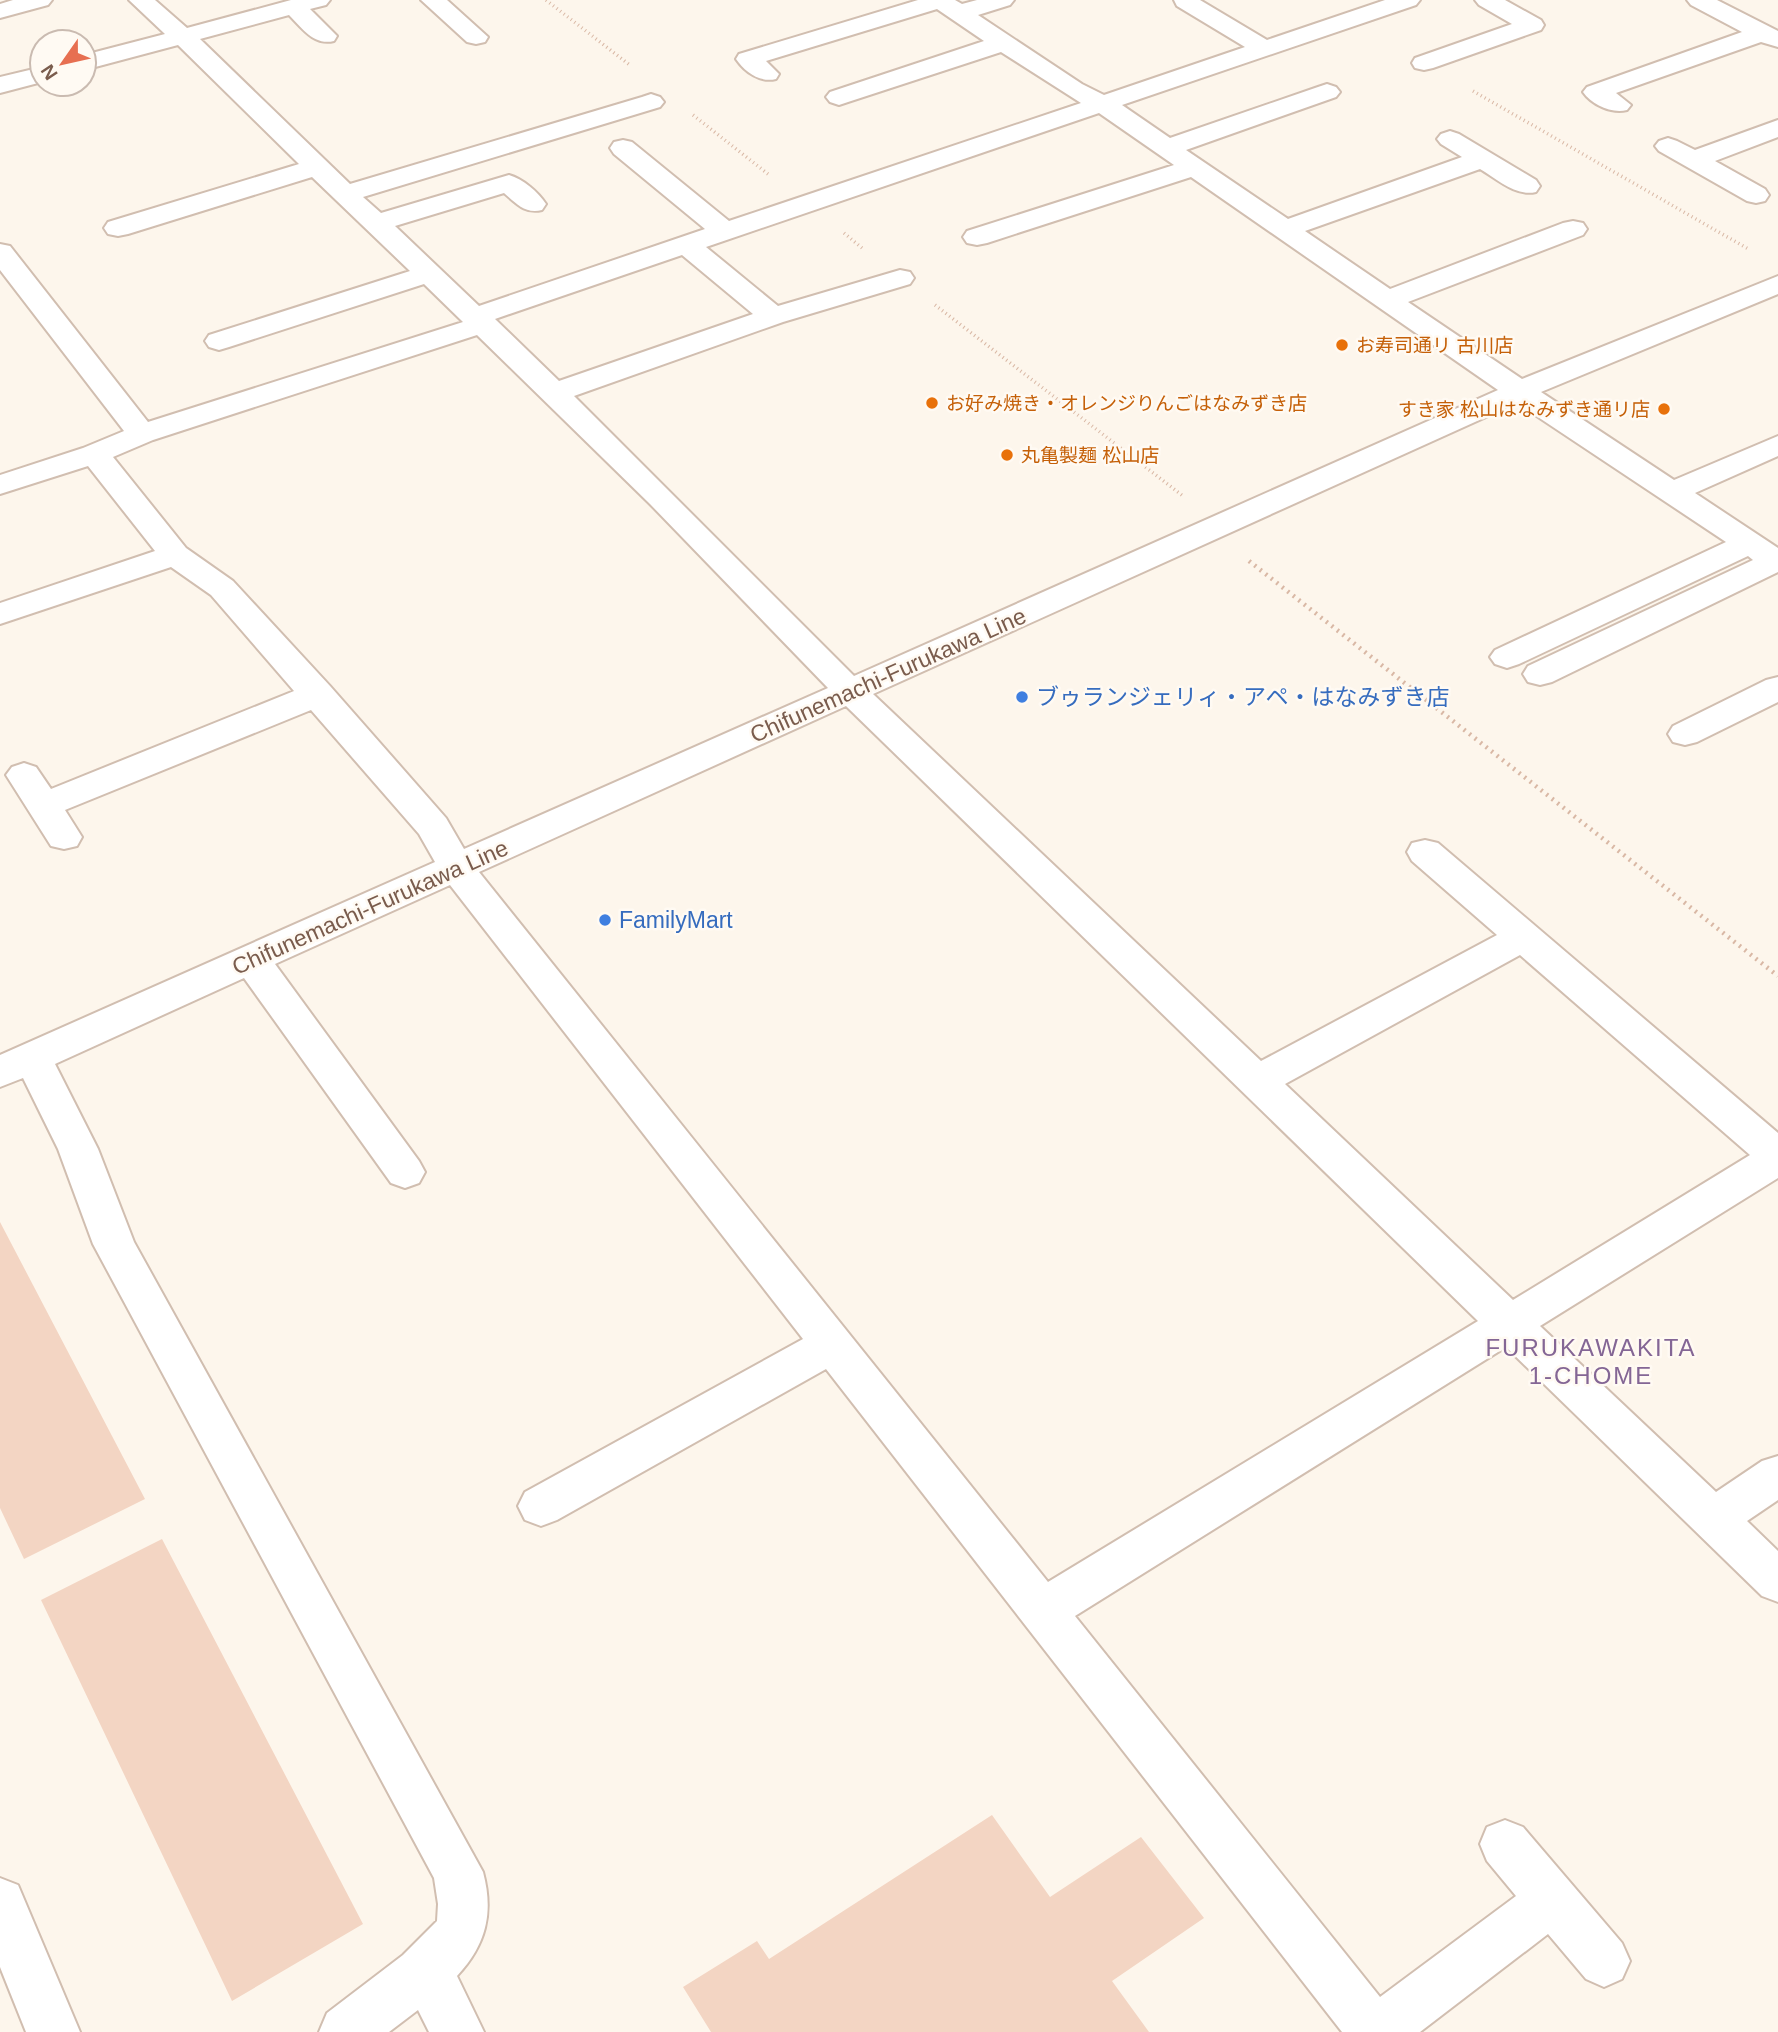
<svg xmlns="http://www.w3.org/2000/svg" width="1778" height="2032" viewBox="0 0 1778 2032" font-family="Arial,'Noto Sans JP',sans-serif">
	<rect width="100%" height="100%" fill="#fdf6ec"/>
	<path fill="#f3d5c3" d="M0 1222 145 1499 24 1559 0 1508Z
		M162 1539 363 1924 232 2001 41 1600Z
		M992 1815 1050 1897 1141 1837 1204 1918 1112 1981 1149 2032H711L683 1987 757 1941 769 1959Z"/>
	<g fill="none" stroke-linecap="round" stroke-linejoin="round">
		<defs>
			<path id="minor" d="M13 0H52L48 5 0 18V4Z
				M129 0H155L187 28 291 0H330L326 5 310 9 337 36 334 41C314 46 302 28 289 15L200 39 350 184 642 97 651 94 660 97 664 102 660 107 363 197 381 213 509 175C523 179 538 192 546 204L542 210C525 214 517 204 504 193L395 226 479 306 705 229 614 154 610 148 614 142 623 140 632 142 729 221 1081 103 1001 52 848 102 839 105 830 102 826 97 830 92 984 41 937 9 766 61 779 74 776 79C760 83 745 72 736 59L739 54 918 0H955L962 4 977 0H1014L1010 5 978 15 1082 84 1104 95 1245 47 1177 6 1174 0H1200L1267 40 1385 0H1420L1416 5 1122 105 1170 138 1318 87 1327 84 1336 87 1340 92 1336 97 1186 150 1288 219 1462 157 1441 144 1437 139 1441 134 1450 131 1459 134 1536 180 1540 186 1536 192C1516 197 1497 179 1480 169L1305 231 1390 289 1563 223 1573 221 1583 223 1587 229 1583 235 1408 302 1522 379 1778 276V294L1541 392 1674 480 1778 436V456L1695 493 1778 548V572L1552 682 1540 685 1528 682 1523 674 1528 666 1753 560 1748 556 1519 664 1507 668 1495 664 1490 657 1495 650 1726 542 1517 403 873 694 1261 1061 1497 935 1412 861 1407 852 1412 843 1425 840 1438 843 1778 1133V1178L1540 1326 1716 1492 1762 1461 1778 1456V1500L1747 1521 1778 1551V1602L1762 1596 1506 1347 1075 1616 1380 1997 1516 1896 1487 1861 1480 1844 1487 1827 1505 1820 1523 1827 1622 1943 1630 1961 1622 1979 1604 1987 1586 1979 1548 1934 1420 2032H1342L826 1369 557 1520 541 1526 525 1520 518 1506 525 1492 803 1339 450 885 275 964 419 1161 425 1172 419 1183 405 1188 391 1183 244 978 55 1064 98 1149 134 1242 483 1872C494 1913 486 1945 457 1976L484 2032H429L418 2010 389 2032H319L327 2013 403 1955 437 1921 438 1904 434 1878 93 1244 58 1149 23 1078 0 1087V1055L435 862 419 834 311 710 65 810 82 837 77 846 64 849 51 846 6 775 12 767 24 763 36 767 51 789 294 691 211 595 171 567 0 624V603L155 551 88 466 0 494V475L83 448 124 431 0 270V244L10 246 148 422 463 322 424 284 229 347 219 350 209 347 205 341 209 335 410 271 312 177 128 234 118 236 108 234 104 228 108 222 299 164 178 45 84 70V55L165 34ZM1099 113 1174 165 967 231 963 237 967 243 977 245 987 243 1191 177 1498 390 854 676 574 396 783 322 910 284 914 278 910 272 900 270 778 306 706 247ZM682 255 753 314 559 381 495 319ZM477 335 650 504 828 688 464 849 446 818 330 686 233 581 186 548 113 457 153 440ZM846 706 1478 1321 1048 1582 479 872ZM1520 955 1750 1155 1513 1300 1285 1084Z
				M421 0H447L488 37 485 42 476 44 467 42Z
				M1475 0H1505L1541 20 1544 25 1541 30 1433 68 1424 70 1415 68 1412 63 1415 58 1512 24 1479 5Z
				M1687 0H1717L1778 31V47L1761 42 1616 93 1631 105 1627 110C1612 114 1592 105 1583 92L1587 87 1742 32 1691 5Z
				M42 67V82L0 93V77Z
				M1778 120V137L1715 161 1765 189 1769 195 1765 201 1756 203 1747 201 1659 151 1655 146 1659 141 1668 138 1677 141 1695 150Z
				M1778 677V702L1697 742 1685 745 1673 742 1668 734 1673 726 1766 680Z
				M0 1878 18 1885 80 2032H26L0 1967Z"/>
		</defs>
		<use href="#minor" stroke="#d1beb0" stroke-width="4"/>
		<path stroke="#d9b8a5" stroke-width="3.5" stroke-dasharray="1 3.5" stroke-linecap="butt" d="M546 0 631 66
			M1473 91 1750 250
			M693 115 768 174
			M844 233 862 248
			M935 305 1183 496"/>
		<path stroke="#d9b8a5" stroke-width="4.5" stroke-dasharray="2 5" stroke-linecap="butt" d="M1249 561 1778 976"/>
		<use href="#minor" fill="#fff" fill-rule="evenodd"/>
	</g>
	<g fill="#e8710a" stroke="#fffaf3" stroke-width="2.5">
		<circle cx="1342" cy="345" r="7"/>
		<circle cx="932" cy="403" r="7"/>
		<circle cx="1664" cy="409" r="7"/>
		<circle cx="1007" cy="455" r="7"/>
	</g>
	<g fill="#3f7fe0" stroke="#fffaf3" stroke-width="2.5">
		<circle cx="1022" cy="697" r="7"/>
		<circle cx="605" cy="920" r="7"/>
	</g>
	<g text-anchor="middle" stroke-width="5" stroke-linejoin="round" paint-order="stroke">
		<g font-size="19" fill="#c56008" stroke="#fffaf3" text-anchor="start">
			<text x="1356" y="352">お寿司通リ 古川店</text>
			<text x="946" y="410">お好み焼き・オレンジりんごはなみずき店</text>
			<text x="1650" y="416" text-anchor="end">すき家 松山はなみずき通リ店</text>
			<text x="1021" y="462">丸亀製麺 松山店</text>
		</g>
		<g font-size="23" fill="#7a5c4d" stroke="#fffaf3">
			<text transform="translate(888 675) rotate(-24)" y="8">Chifunemachi-Furukawa Line</text>
			<text transform="translate(370 907) rotate(-24)" y="8">Chifunemachi-Furukawa Line</text>
		</g>
		<g font-size="23" fill="#366cbe" stroke="#fffaf3" text-anchor="start">
			<text x="1036" y="705">ブゥランジェリィ・アペ・はなみずき店</text>
			<text x="619" y="928">FamilyMart</text>
		</g>
		<g font-size="24" letter-spacing="2" fill="#846695" stroke="#fffaf3">
			<text x="1591" y="1356">FURUKAWAKITA<tspan x="1591" dy="28">1-CHOME</tspan></text>
		</g>
	</g>
	<g transform="translate(63 63) rotate(236)"><circle r="33" fill="#fffaf3" stroke="#cabbb1" stroke-width="2"/>
	<path d="M0-5L12 26L0 18L-12 26Z" fill="#e76f51"/>
	<text y="-10" font-size="19" font-weight="bold" text-anchor="middle" fill="#7a5c4d">N</text>
	</g>
</svg>
